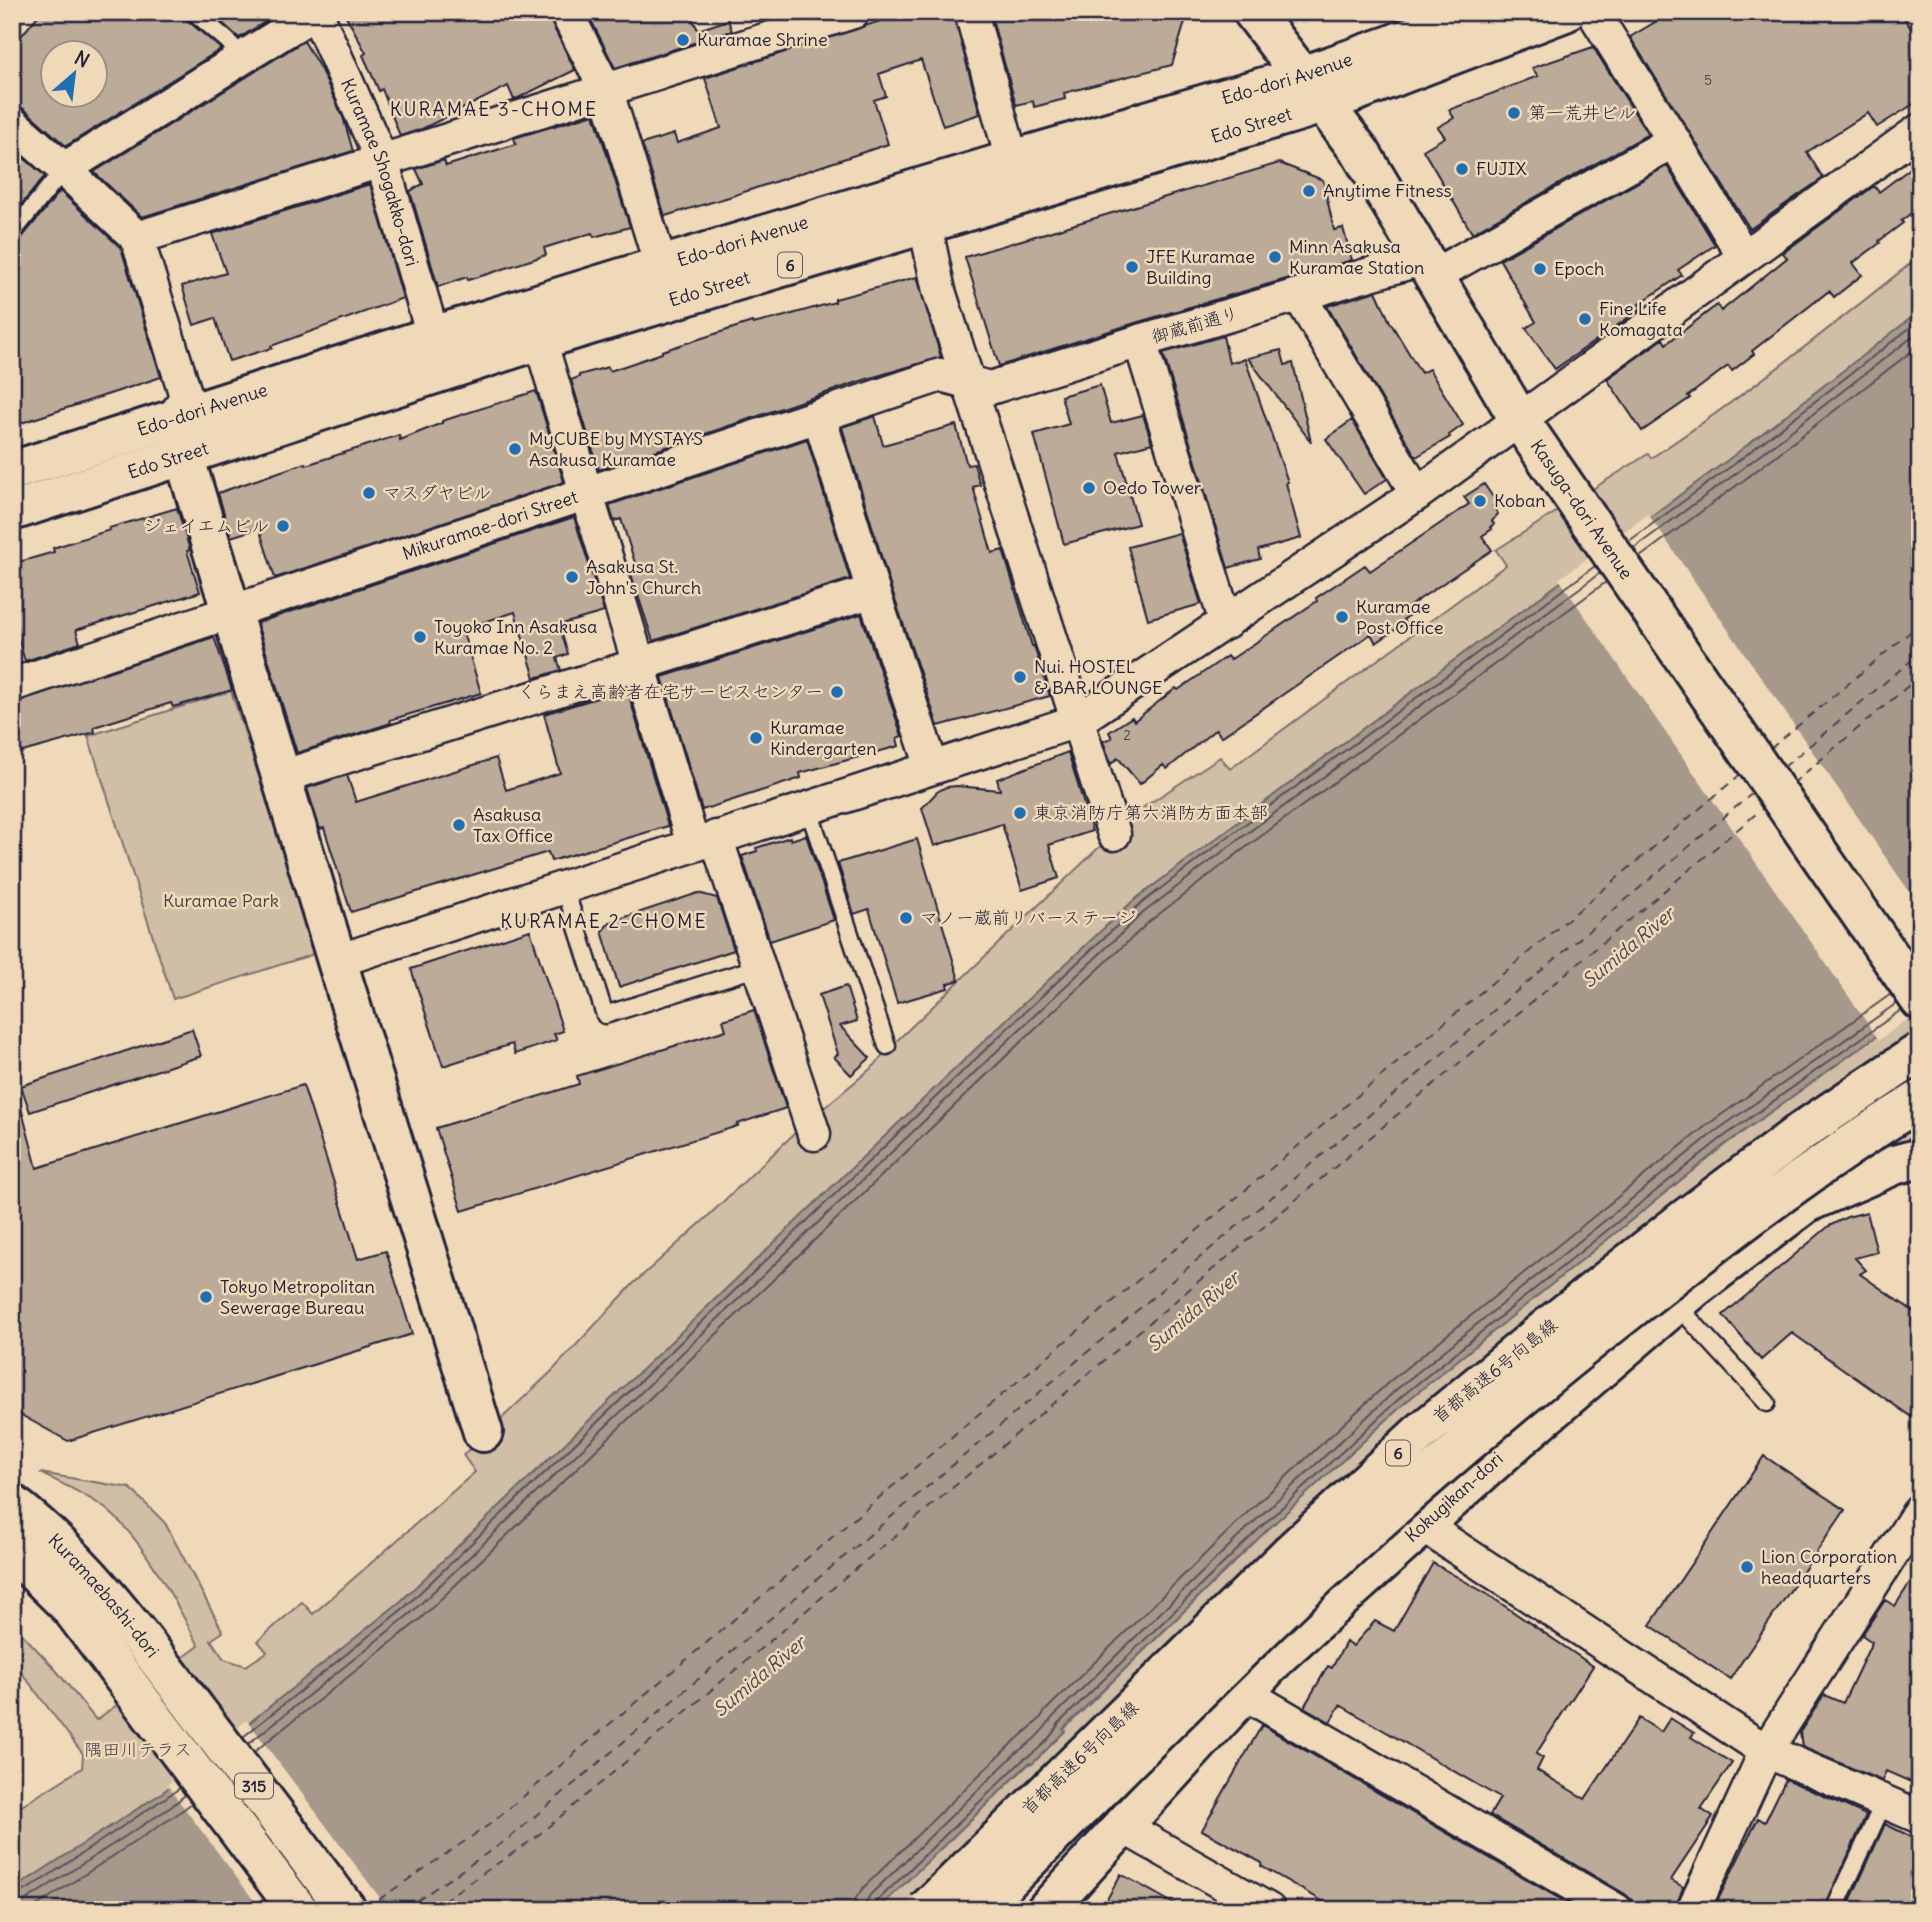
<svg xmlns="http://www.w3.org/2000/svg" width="1932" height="1922" viewBox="0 0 1932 1922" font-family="Delius,'Klee One',sans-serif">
	<rect width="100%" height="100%" fill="#efd9b8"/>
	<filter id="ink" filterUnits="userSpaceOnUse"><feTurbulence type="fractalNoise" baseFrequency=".0143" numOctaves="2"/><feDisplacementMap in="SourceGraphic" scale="14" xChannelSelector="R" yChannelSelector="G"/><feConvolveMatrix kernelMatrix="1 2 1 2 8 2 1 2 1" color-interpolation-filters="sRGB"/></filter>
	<g filter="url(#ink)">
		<path fill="#d1bea6" stroke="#7a7070" stroke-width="2" d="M1920 256V311L1728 460 1449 664 1133 901 1008 1018 400 1602 162 1793 12 1890V1812L82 1768 83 1754 12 1660V1620L25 1637 55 1669 96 1720 199 1646C176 1603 144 1540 106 1509 86 1494 62 1484 40 1473L130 1488 165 1523 223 1632 211 1640 224 1659 246 1666 267 1652 258 1641 302 1602 313 1614 475 1472 463 1455 552 1371 634 1283 703 1221 800 1128 875 1065 884 1053 1135 813 1220 757 1230 769 1506 565 1496 550 1648 454 1651 458C1745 396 1832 326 1920 256Z
			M231 691 317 953 173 999 88 736Z
			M1920 1005V1145L1780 1215 1154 1766 1004 1910H877L1030 1763 1032 1764 1064 1732 1063 1730 1266 1531 1407 1401 1723 1146Z"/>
		<path fill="#a6988b" stroke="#71696b" stroke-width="2" d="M1920 311V1005L1723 1146 1407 1401 1266 1531 1063 1729 1065 1731 1032 1764 1029 1763 877 1910H12V1890L162 1793 400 1602 1008 1018 1133 901 1449 664 1728 460Z"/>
		<path fill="#efd9b8" d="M1648 514 1920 907V1010L1879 1040 1559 579Z
			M247 1720 389 1910H261L167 1785Z"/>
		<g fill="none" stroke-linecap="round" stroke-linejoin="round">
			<path stroke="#57515b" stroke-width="2" d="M1629 541 1733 465 1920 320
				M1634 548 1738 472 1920 331
				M1640 557 1744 480 1920 345
				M243 1737 405 1607 1013 1023 1138 906 1225 839 1595 566
				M248 1744 411 1613 1019 1030 1143 913 1230 846 1600 573
				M254 1752 418 1621 1026 1037 1150 921 1237 854 1606 582
				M12 1896 18 1895 39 1882 180 1788
				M12 1904 23 1902 171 1807 185 1795
				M30 1910 176 1815 192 1803
				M854 1910 856 1898 863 1888 1010 1745 1039 1720 1046 1710 1248 1512 1390 1381 1707 1125 1891 994
				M864 1910 866 1902 870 1895 1017 1752C1032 1743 1043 1731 1053 1717L1256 1520 1397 1389 1713 1133 1897 1003
				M873 1910 876 1902 1024 1759C1036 1753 1053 1736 1059 1723L1262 1526 1402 1396 1719 1140 1901 1010"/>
			<path stroke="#4a4553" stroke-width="2" stroke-dasharray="9 7" stroke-linecap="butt" d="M1770 749 1920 624
				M1784 767 1920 653
				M1792 784 1920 676
				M365 1909 493 1822 1742 773
				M403 1910 508 1839 1755 791
				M429 1910 535 1838 1763 808"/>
		</g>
		<path fill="#bcab99" stroke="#22223b" stroke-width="2" fill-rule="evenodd" d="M41 12H184L187 20 221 49 66 146 24 109 12 105V47ZM52 52H94V94H52Z
			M210 12H281L239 38Z
			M344 12H548L550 20 575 70 514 100 508 86 422 129 400 136 382 89 379 91 363 55 366 53Z
			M587 12H689L698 30 728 20 732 31 615 68Z
			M908 12H953L980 114 943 126 921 60 879 74 886 96 874 100 888 144 729 197 665 216 642 144 674 134 677 143 721 128 705 78Z
			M990 12H1188L1172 65 1064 93 1065 99 1034 107 1033 101 1016 105Z
			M1672 12H1901L1920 44V100L1877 127 1868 113 1807 152 1823 178 1750 229 1630 37Z
			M304 41 321 70 343 117 353 151 142 217 94 172Z
			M1593 47 1648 134 1472 233 1423 150 1445 137 1438 127 1454 118 1449 110 1538 76 1532 68Z
			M594 114 630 227 594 237 592 233 544 248 546 255 488 274 468 280 467 277 438 287 410 191 423 184 416 169 444 160 446 166 516 144 514 138Z
			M12 148 45 176 12 216Z
			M1920 161V206L1901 221 1903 223 1879 241 1880 243 1853 263 1862 275 1834 297 1829 291 1752 351 1754 354 1732 371 1728 366 1688 396 1690 398 1642 431 1607 379 1663 339 1666 344 1717 305 1721 311 1787 258 1783 253 1811 232 1874 186 1879 192Z
			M1279 163 1323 180 1334 230 1343 228 1352 260 1135 323 999 366 965 257Z
			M1667 166 1715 245 1678 270 1682 275 1639 304 1642 308 1555 369 1526 328 1536 322 1500 260Z
			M370 184 403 298 271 346 272 348 229 361 215 318 194 325 182 286 226 273 212 234Z
			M60 191 121 248 161 377 12 426V243L20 240Z
			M917 277 941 357 864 380 599 470 571 380 579 377V375L608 367 610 371 662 353V351L752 322 753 324 785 316 835 302V299Z
			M1376 291 1390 322 1421 373 1429 369 1463 425 1449 435 1450 437 1416 457 1327 306Z
			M1223 336 1229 363 1245 359 1288 482 1286 483 1301 538 1258 550 1260 559 1228 568 1163 353Z
			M1281 350 1285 365 1293 363 1311 442 1248 358Z
			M1100 385 1111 423 1143 415 1152 443 1118 452 1138 524 1064 544 1034 434 1069 424 1061 396Z
			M536 391 564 482 275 578 259 528 231 537 218 493 305 463 306 465 399 435 400 440 442 423V421Z
			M875 416 883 445 956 425 967 465 974 464 980 485 973 487 992 553 1003 550 1032 646H1034L1050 696 938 726 890 585 842 427Z
			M1352 420 1387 479 1364 494 1326 439Z
			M807 439 850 579 653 641 629 568 636 566 621 519 614 521 609 505Z
			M1484 484 1497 503 1493 506 1498 514 1492 521 1494 524 1490 527 1492 529 1482 536 1492 550 1408 607 1412 613 1403 620 1405 623 1376 643 1371 634 1221 737 1216 729 1167 769 1163 765 1140 784 1118 758 1111 764 1103 741 1112 738 1109 732 1132 717 1134 721 1176 688 1178 690 1227 656 1230 660 1317 601 1316 598 1365 565 1370 571 1469 504 1464 497Z
			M177 508 190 550 187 551 200 592 76 630 80 643 25 661 12 619V564L54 552 53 548 110 530 109 528Z
			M574 517 604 612 559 625 568 654 557 658 561 670 535 678 515 612 462 629 481 693 390 720 391 723 297 753 257 623Z
			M1179 533 1201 604 1148 619 1128 547Z
			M861 614 902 736 897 738 899 746 800 773 801 778 702 810 662 677Z
			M214 637 232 690 173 707 171 703 94 727 95 732 12 755V703Z
			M627 689 668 826 551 861 548 852 351 912 324 828 320 829 307 788 347 775 356 802 496 758 506 790 560 773 544 714Z
			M1068 752 1092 831 1049 845 1059 878 1022 890 1002 824 934 846 922 808 937 792 946 787 957 786 1000 790 997 779Z
			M806 835 834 920 770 941 742 856 757 851 756 848 790 837 791 840Z
			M917 839 959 980 947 984 948 988 897 1003 869 909 854 914 838 863Z
			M698 893 717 898 734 950 619 987 602 931 610 922Z
			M530 930 563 1031 554 1034 557 1040 515 1054 512 1044 443 1066 411 969Z
			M846 986 857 1021 840 1026 870 1058 851 1075 834 1057 838 1054 819 995Z
			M754 1010 786 1108 737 1124 738 1126 462 1211 436 1128 579 1084 577 1076 726 1030 723 1020Z
			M192 1029 201 1056 30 1112 21 1086Z
			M303 1085 358 1259 386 1251 412 1334 68 1441 12 1410V1105L20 1104 37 1168Z
			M1867 1212 1877 1252 1855 1258 1866 1270 1860 1274 1920 1316V1423L1792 1333 1761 1360 1723 1315 1829 1226 1847 1217Z
			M1764 1456 1845 1510 1730 1679 1650 1625Z
			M1433 1563 1487 1594 1593 1666 1536 1754 1543 1758 1537 1770 1585 1799 1639 1718 1661 1732 1670 1718 1694 1733 1691 1737 1732 1763 1701 1809 1713 1817 1671 1880 1683 1887 1675 1910H1634L1632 1900 1625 1894 1490 1815 1500 1798 1340 1705 1330 1722 1304 1707 1328 1666 1332 1668 1346 1642 1353 1646 1375 1621 1394 1631Z
			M1920 1567V1786L1886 1771 1882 1781 1802 1747 1800 1732 1824 1695 1843 1703 1872 1642 1862 1635 1885 1600 1895 1606Z
			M1262 1725 1579 1910H1338L1261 1866 1262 1863 1202 1830Z
			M1786 1779 1866 1815 1824 1910H1713L1758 1818 1765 1822Z
			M1885 1824 1920 1841V1910H1846Z
			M1121 1874 1185 1910H1101Z"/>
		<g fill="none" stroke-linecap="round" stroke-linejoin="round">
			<defs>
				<path id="lane" d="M194 12 228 41 242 58
					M12 233 64 169
					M808 807 887 1046
					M564 886 605 1015 759 967
					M1676 1304 1767 1403
					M1834 1910 1884 1802"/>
				<g id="street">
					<path id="s1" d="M316 12 382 161 433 336"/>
					<path d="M566 12 607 92 661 266"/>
					<path d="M971 12 1012 160"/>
					<path d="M1593 12 1674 141 1744 257"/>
					<path d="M12 123 64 169 137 238 186 396 173 420"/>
					<path d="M64 169 316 12"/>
					<path d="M925 224 939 291 1114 834"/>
					<path d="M137 238 853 12"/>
					<path d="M1433 276 1674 141"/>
					<path d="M1299 295 1417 494"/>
					<path d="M540 340C590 508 644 676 693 845"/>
					<path d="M1140 341 1226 623"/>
					<path d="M819 416 873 591 932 767"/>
					<path id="s2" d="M12 685 941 375 990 388 1140 341 1422 259"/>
					<path d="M281 777 873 591"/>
					<path d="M716 837 814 1134"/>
					<path d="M337 961 1077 721 1417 494 1920 130"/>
					<path d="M1422 1525 1766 1751 1920 1817"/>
					<path d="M1244 1693 1616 1910"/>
					<path d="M1122 1826 1269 1910"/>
					<path d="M1693 1910 1766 1751 1920 1510"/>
				</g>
				<g id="secondary">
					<path id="s3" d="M1253 12 1361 153 1519 419 1920 1000"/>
					<path d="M174 423 337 961 483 1432"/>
					<path id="s4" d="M1046 1910 1280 1654 1520 1438 1692 1290 1806 1203 1894 1165 1920 1158"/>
				</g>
				<g id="primary">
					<path id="s5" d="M12 1504C86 1561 141 1637 196 1710 247 1777 297 1843 347 1910"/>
					<path d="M12 1550 71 1608 298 1910"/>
				</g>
				<g id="highway">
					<path id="s6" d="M12 471 433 336 661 266 1012 160 1302 76 1391 45 1473 12"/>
					<path id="s7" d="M12 511 540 340 1323 104 1565 12"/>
				</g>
			</defs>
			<use href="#lane" stroke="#22223b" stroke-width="21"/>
			<use href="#street" stroke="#22223b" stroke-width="37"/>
			<use href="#secondary" stroke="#22223b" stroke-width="44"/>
			<use href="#primary" stroke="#22223b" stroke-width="44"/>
			<use href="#highway" stroke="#22223b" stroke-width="44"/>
			<use href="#lane" stroke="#efd9b8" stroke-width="16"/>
			<use href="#street" stroke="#efd9b8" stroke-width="32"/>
			<use href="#secondary" stroke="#efd9b8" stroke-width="38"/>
			<use href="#primary" stroke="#efd9b8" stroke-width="38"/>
			<use href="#highway" stroke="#efd9b8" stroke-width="38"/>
			<defs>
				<path id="highway-bridge" d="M926 1910 1289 1554 1420 1433 1553 1323 1686 1218 1802 1131 1920 1052
					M978 1910C1091 1799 1202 1685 1317 1577 1421 1480 1529 1389 1641 1301 1731 1230 1822 1161 1920 1100"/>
			</defs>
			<use href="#highway-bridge" stroke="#22223b" stroke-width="44" stroke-linecap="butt"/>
			<use href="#highway-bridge" stroke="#efd9b8" stroke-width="38"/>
		</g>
	</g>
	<g fill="#1f6fb2" stroke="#efd9b8" stroke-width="2.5">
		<circle cx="683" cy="40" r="7"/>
		<circle cx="1514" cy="113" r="7"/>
		<circle cx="1462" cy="169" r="7"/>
		<circle cx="1309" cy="191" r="7"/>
		<circle cx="1275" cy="257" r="7"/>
		<circle cx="1132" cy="267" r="7"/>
		<circle cx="1540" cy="269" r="7"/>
		<circle cx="1585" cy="319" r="7"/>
		<circle cx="515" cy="449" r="7"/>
		<circle cx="1089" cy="488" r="7"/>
		<circle cx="369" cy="493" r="7"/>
		<circle cx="1480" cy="501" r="7"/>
		<circle cx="283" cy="526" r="7"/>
		<circle cx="572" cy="577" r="7"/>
		<circle cx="1342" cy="617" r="7"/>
		<circle cx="420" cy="637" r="7"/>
		<circle cx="1020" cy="677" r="7"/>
		<circle cx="837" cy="692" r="7"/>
		<circle cx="756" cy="738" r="7"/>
		<circle cx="1020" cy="813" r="7"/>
		<circle cx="459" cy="825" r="7"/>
		<circle cx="906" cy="918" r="7"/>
		<circle cx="206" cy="1297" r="7"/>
		<circle cx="1747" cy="1567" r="7"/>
	</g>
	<g text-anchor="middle" stroke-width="5" stroke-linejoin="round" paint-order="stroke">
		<g font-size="14" fill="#484452">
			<text x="1708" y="85">5</text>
			<text x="1127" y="740">2</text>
		</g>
		<g fill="#efd9b8" stroke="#605960" stroke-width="2">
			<rect x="778" y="252.5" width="24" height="25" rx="5"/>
			<rect x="1386" y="1440.5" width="24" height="25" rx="5"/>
			<rect x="235" y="1773.5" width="38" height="25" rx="5"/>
		</g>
		<g font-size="16" font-weight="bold" fill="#22223b">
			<text x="790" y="271">6</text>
			<text x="1398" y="1459">6</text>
			<text x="254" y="1792">315</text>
		</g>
		<g font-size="18" fill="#22223b" stroke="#efd9b8" text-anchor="start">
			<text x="697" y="46">Kuramae Shrine</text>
			<text x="1528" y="119">第一荒井ビル</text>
			<text x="1476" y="175">FUJIX</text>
			<text x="1323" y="197">Anytime Fitness</text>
			<text x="1289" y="253">Minn Asakusa<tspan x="1289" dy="21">Kuramae Station</tspan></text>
			<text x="1146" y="263">JFE Kuramae<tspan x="1146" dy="21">Building</tspan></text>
			<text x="1554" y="275">Epoch</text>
			<text x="1599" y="315">Fine Life<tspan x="1599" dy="21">Komagata</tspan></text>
			<text x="529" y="445">MyCUBE by MYSTAYS<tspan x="529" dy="21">Asakusa Kuramae</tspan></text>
			<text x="1103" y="494">Oedo Tower</text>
			<text x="383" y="499">マスダヤビル</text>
			<text x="1494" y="507">Koban</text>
			<text x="269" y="532" text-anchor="end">ジェイエムビル</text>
			<text x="586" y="573">Asakusa St.<tspan x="586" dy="21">John's Church</tspan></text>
			<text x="1356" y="613">Kuramae<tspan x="1356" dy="21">Post Office</tspan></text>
			<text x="434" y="633">Toyoko Inn Asakusa<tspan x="434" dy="21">Kuramae No. 2</tspan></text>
			<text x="1034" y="673">Nui. HOSTEL<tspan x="1034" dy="21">&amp; BAR LOUNGE</tspan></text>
			<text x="823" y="698" text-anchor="end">くらまえ高齢者在宅サービスセンター</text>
			<text x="770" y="734">Kuramae<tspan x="770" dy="21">Kindergarten</tspan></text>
			<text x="1034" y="819">東京消防庁第六消防方面本部</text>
			<text x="473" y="821">Asakusa<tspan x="473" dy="21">Tax Office</tspan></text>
			<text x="920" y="924">マノー蔵前リバーステージ</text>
			<text x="220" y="1293">Tokyo Metropolitan<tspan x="220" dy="21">Sewerage Bureau</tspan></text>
			<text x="1761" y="1563">Lion Corporation<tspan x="1761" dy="21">headquarters</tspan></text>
		</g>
		<g font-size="18" fill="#22223b" stroke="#efd9b8">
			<text dy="6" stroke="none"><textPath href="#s6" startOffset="1334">Edo-dori Avenue</textPath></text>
			<text dy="6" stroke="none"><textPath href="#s7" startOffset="1298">Edo Street</textPath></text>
			<text dy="6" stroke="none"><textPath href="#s1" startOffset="173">Kuramae Shogakko-dori</textPath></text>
			<text dy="6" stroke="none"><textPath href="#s6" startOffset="766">Edo-dori Avenue</textPath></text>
			<text dy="6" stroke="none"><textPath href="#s7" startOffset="732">Edo Street</textPath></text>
			<text transform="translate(1195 325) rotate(-16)" y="6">御蔵前通り</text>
			<text dy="6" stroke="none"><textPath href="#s6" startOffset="200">Edo-dori Avenue</textPath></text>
			<text dy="6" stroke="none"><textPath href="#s7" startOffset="164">Edo Street</textPath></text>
			<text dy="6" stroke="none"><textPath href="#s3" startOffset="597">Kasuga-dori Avenue</textPath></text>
			<text dy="6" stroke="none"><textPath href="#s2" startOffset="504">Mikuramae-dori Street</textPath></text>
			<text transform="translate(1495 1371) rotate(-39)" y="6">首都高速6号向島線</text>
			<text dy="6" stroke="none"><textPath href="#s4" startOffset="581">Kokugikan-dori</textPath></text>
			<text dy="6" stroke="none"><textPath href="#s5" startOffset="130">Kuramaebashi-dori</textPath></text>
			<text transform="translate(1080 1758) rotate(-44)" y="6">首都高速6号向島線</text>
		</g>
		<g font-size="18" fill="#454150" stroke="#efd9b8">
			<text x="221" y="907">Kuramae Park</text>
			<text x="138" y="1756">隅田川テラス</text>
		</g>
		<g font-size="19" letter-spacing="2" fill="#22223b" stroke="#efd9b8">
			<text x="494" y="116">KURAMAE 3-CHOME</text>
			<text x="604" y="928">KURAMAE 2-CHOME</text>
		</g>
		<g font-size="19" font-style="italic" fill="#4a4553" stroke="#efd9b8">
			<text transform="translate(1628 947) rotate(-40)" y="7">Sumida River</text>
			<text transform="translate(1193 1311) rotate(-40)" y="7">Sumida River</text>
			<text transform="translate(759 1676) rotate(-40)" y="7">Sumida River</text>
		</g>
	</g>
	<rect width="1932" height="1922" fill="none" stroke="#efd9b8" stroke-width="42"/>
	<rect x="21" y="21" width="1890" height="1880" fill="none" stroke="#22223b" stroke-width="2.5" filter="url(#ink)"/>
	<g transform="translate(74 74) rotate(28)"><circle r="33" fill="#efd9b8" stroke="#9d9086" stroke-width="2"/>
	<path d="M0-5L12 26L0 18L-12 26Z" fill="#1f6fb2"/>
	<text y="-10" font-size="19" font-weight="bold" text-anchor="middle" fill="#22223b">N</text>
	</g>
</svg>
